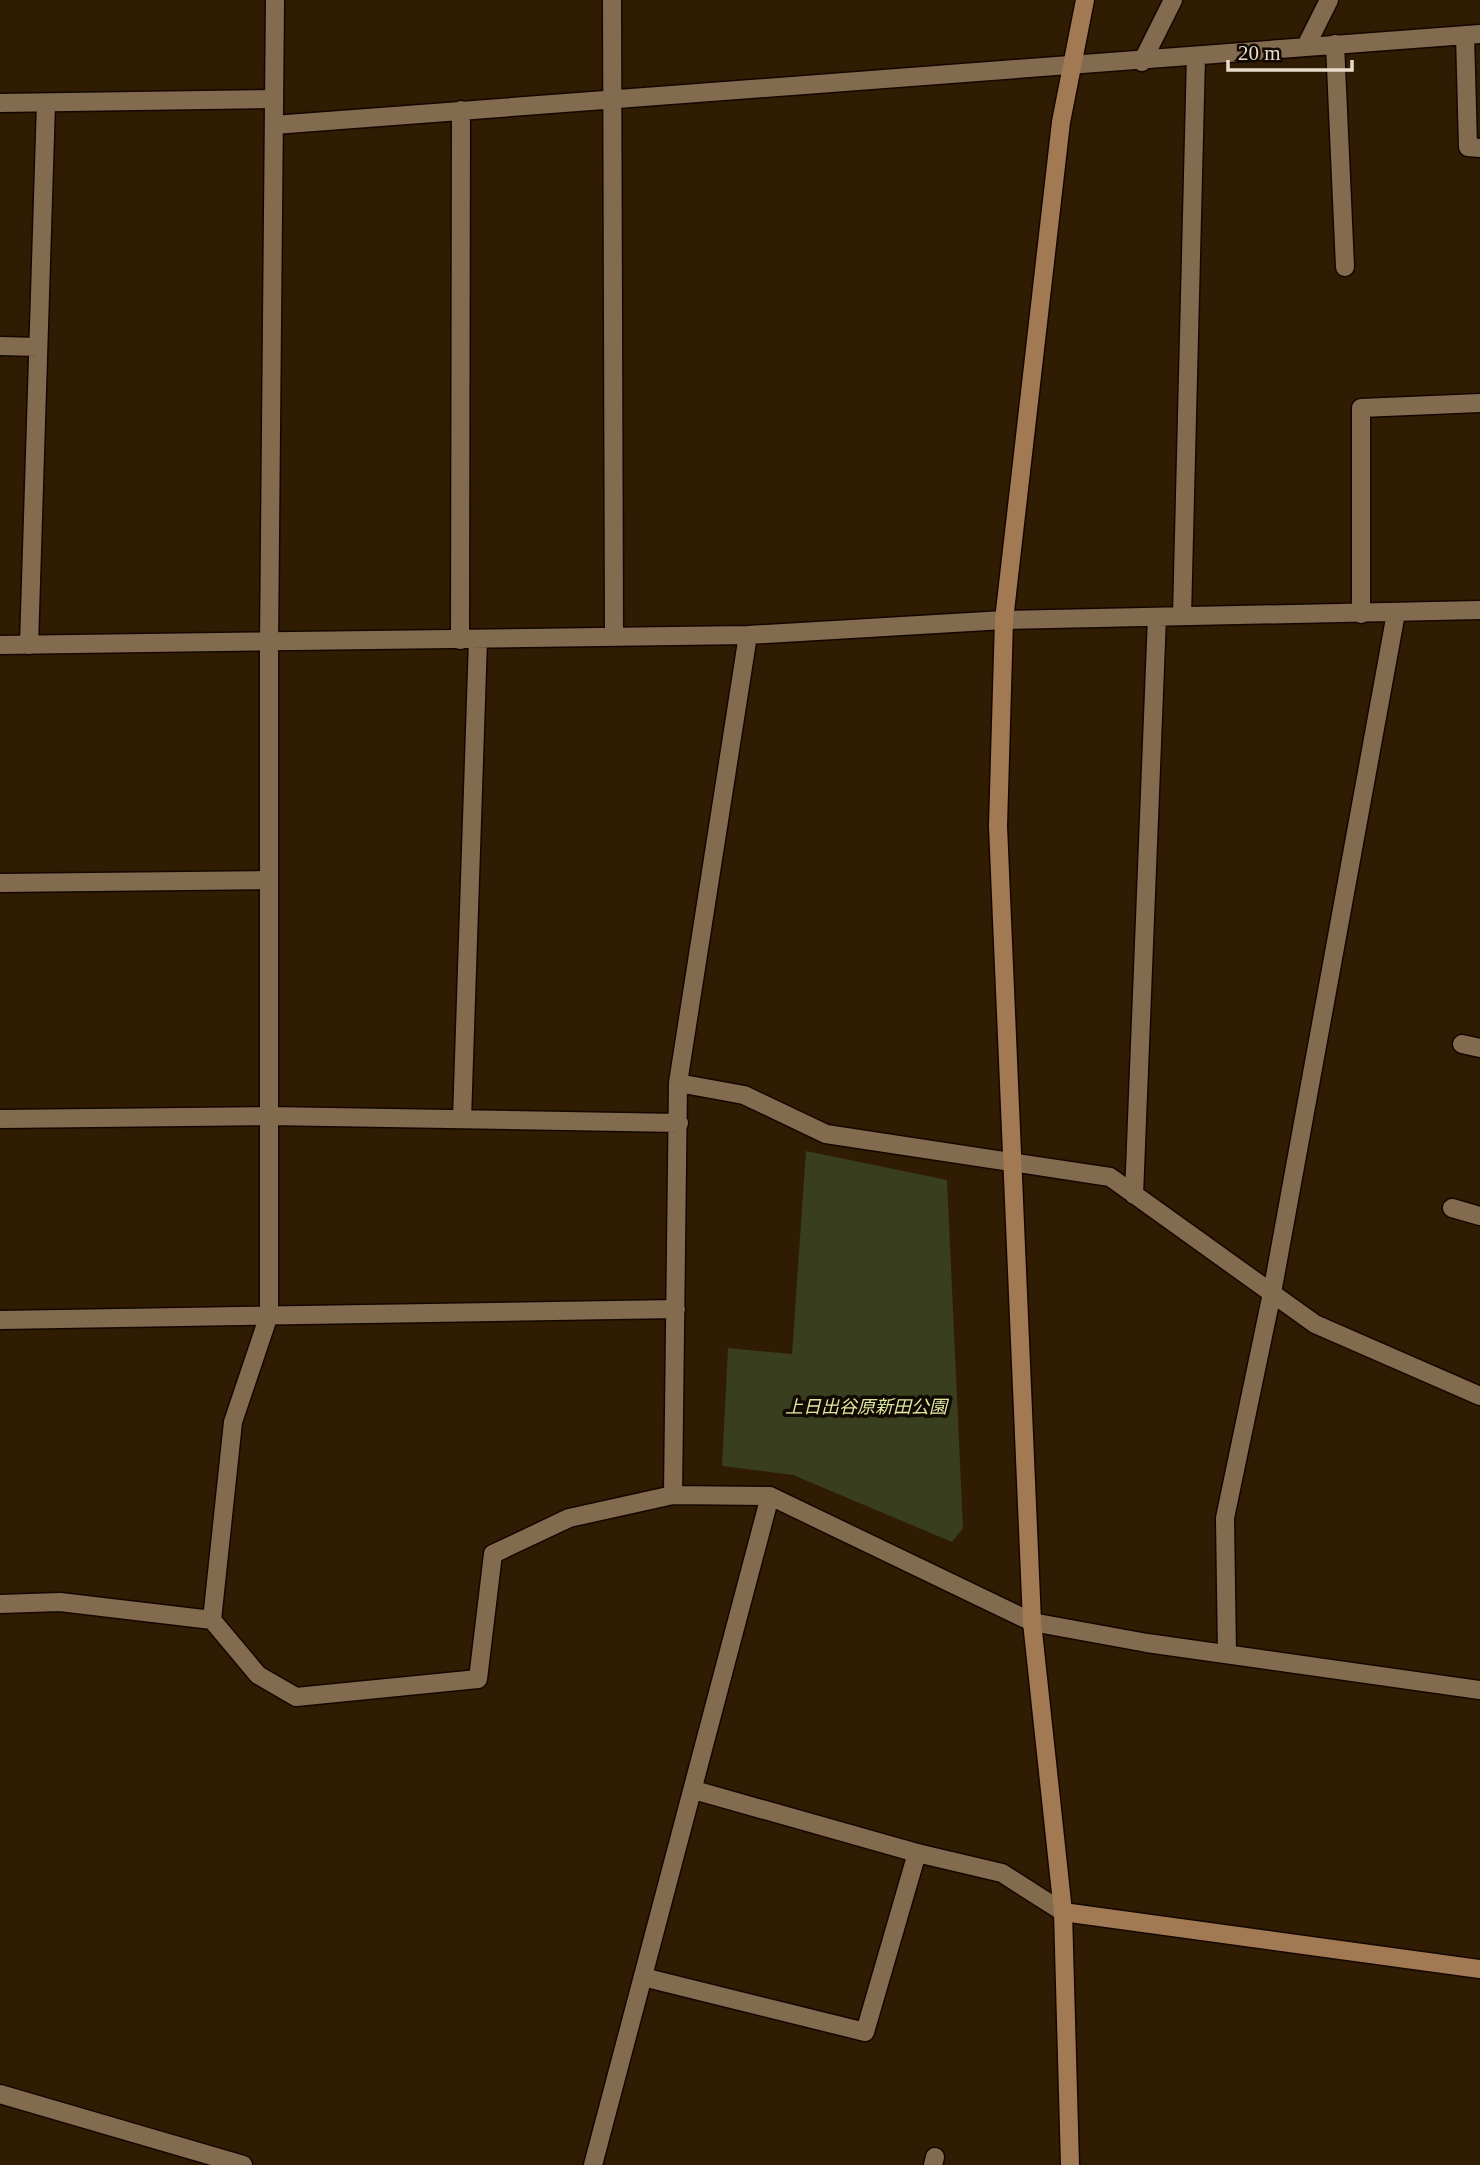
<svg xmlns="http://www.w3.org/2000/svg" width="1480" height="2165" viewBox="0 0 1480 2165" font-family="'Times New Roman','Noto Sans JP',serif">
	<rect width="100%" height="100%" fill="#301c03"/>
	<path fill="#383e1e" d="M806 1151 947 1180 963 1528 952 1542 793 1475 722 1466 728 1348 792 1354Z"/>
	<g fill="none" stroke-linecap="round" stroke-linejoin="round">
		<defs>
			<path id="lane" d="M0 103 274 99
				M0 346 38 347
				M29 645 46 103
				M0 883 268 880
				M643 1977 865 2032 917 1853"/>
			<path id="street" d="M612 0 614 637
				M1465 35 1468 147 1480 148
				M1335 44 1345 267
				M1306 46 1329 0
				M1142 62 1173 0
				M274 125 1480 34
				M1361 614V408L1480 403
				M1182 616 1196 56
				M460 640 461 110
				M0 645 748 635 1004 620 1480 610
				M1462 1044 1480 1048
				M678 1083 744 1095 826 1134 1110 1177 1315 1324 1480 1396
				M0 1119 268 1116 679 1123
				M462 1119 478 640
				M1134 1195 1157 617
				M1452 1208 1480 1216
				M0 1320 676 1309
				M673 1495 678 1083 748 635
				M0 1604 60 1602 212 1620 233 1422 269 1315V644L275 0
				M212 1620 258 1675 296 1697 478 1679 493 1554 569 1518 673 1495 770 1496 1032 1622 1147 1643 1480 1690
				M1227 1654 1225 1518 1272 1293 1396 613
				M694 1790 917 1853 1002 1873 1063 1912
				M0 2094 243 2165
				M593 2165 770 1496
				M933 2165 935 2157"/>
			<path id="secondary" d="M1063 1912 1480 1969
				M1070 2165 1063 1912 1032 1622 998 826 1004 620 1061 122 1085 0"/>
		</defs>
		<use href="#lane" stroke="#150700" stroke-width="21"/>
		<use href="#street" stroke="#150700" stroke-width="21"/>
		<use href="#secondary" stroke="#150700" stroke-width="21"/>
		<use href="#lane" stroke="#836b50" stroke-width="18"/>
		<use href="#street" stroke="#836b50" stroke-width="18"/>
		<use href="#secondary" stroke="#a17953" stroke-width="18"/>
	</g>
	<g text-anchor="middle" stroke-width="7" stroke-linejoin="round" paint-order="stroke">
		<g font-size="18" font-style="italic" fill="#dbeaa0" stroke="#110902">
			<text x="866" y="1413">上日出谷原新田公園</text>
		</g>
	</g>
	<path d="M1228 60v10h124v-10" fill="none" stroke="#e9dbcc" stroke-width="3.5"/>
	<text x="1238" y="60" font-size="21" fill="#e9dbcc" stroke="#110902" stroke-width="5" paint-order="stroke">20 m</text>
</svg>
